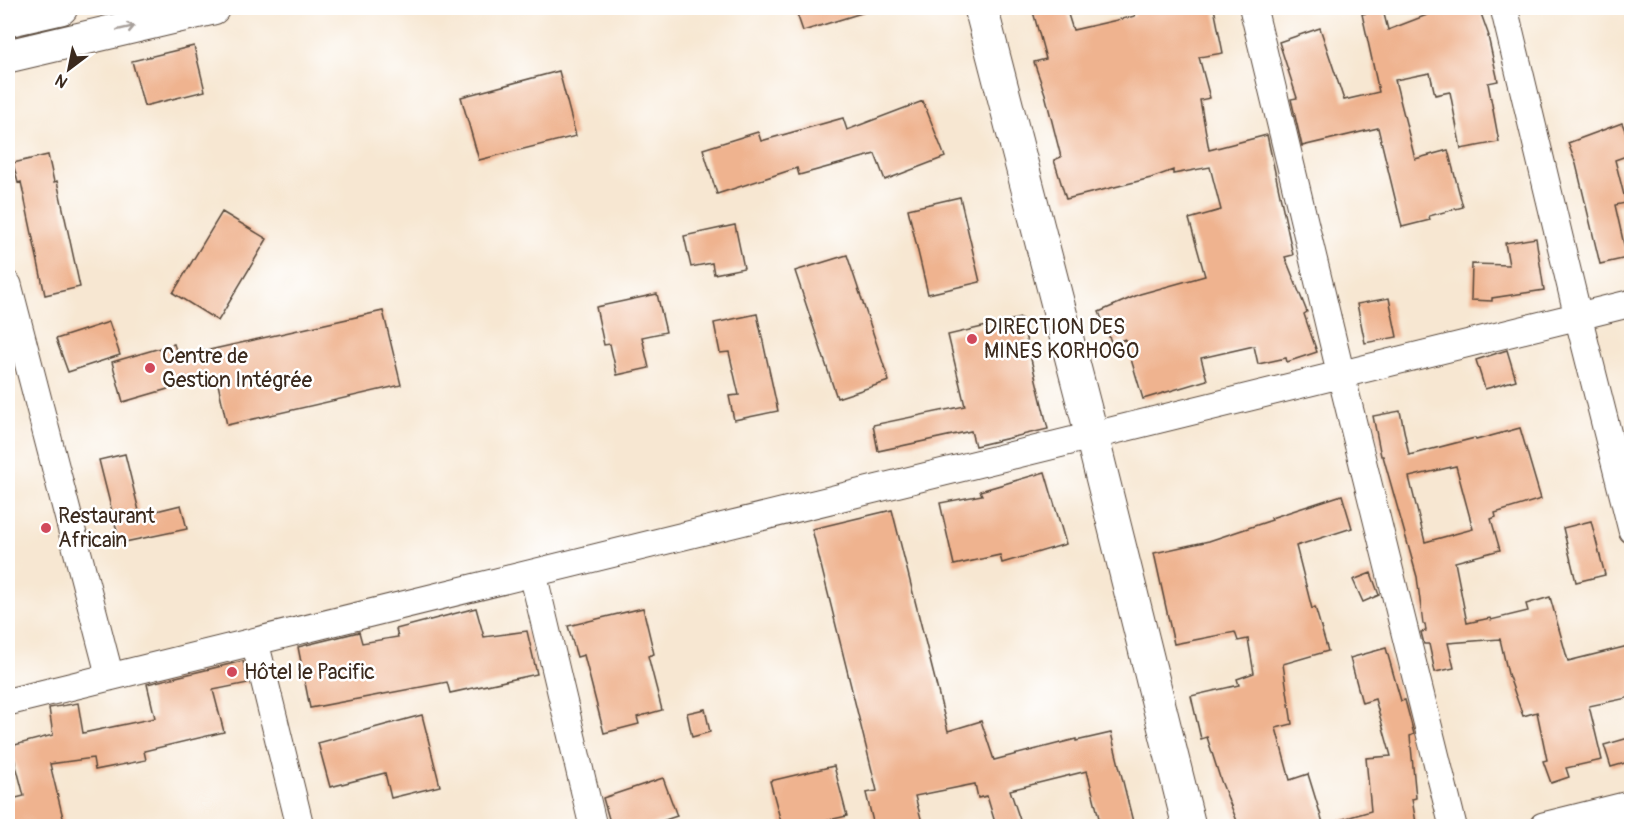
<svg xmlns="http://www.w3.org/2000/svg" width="1639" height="834" viewBox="0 0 1639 834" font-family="Pangolin,sans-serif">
	<rect width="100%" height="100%" fill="#fff"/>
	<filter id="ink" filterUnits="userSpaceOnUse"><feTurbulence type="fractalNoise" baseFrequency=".0167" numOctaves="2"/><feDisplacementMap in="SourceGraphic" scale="12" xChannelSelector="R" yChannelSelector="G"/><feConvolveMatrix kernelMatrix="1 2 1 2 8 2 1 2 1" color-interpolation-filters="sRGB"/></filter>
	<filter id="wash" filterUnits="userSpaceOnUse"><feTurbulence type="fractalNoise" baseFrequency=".008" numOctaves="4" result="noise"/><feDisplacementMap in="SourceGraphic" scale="24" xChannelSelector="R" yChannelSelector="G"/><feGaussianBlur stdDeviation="1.35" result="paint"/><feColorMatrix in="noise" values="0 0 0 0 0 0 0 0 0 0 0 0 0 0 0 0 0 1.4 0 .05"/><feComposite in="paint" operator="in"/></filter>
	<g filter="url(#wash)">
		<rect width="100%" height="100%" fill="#f7e7d2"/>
		<g id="blocks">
			<path fill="#efb38f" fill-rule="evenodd" d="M795 8H864L865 12 803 31Z
				M1032 8H1066L1073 30 1135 16 1133 8H1214L1223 53 1199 57 1210 98 1200 100 1209 150 1267 135 1293 255 1285 257 1307 312 1304 314 1317 352 1287 362 1286 358 1258 364 1254 346 1201 358 1207 380 1143 399 1125 339 1112 344 1099 312 1140 294 1205 276 1189 219 1221 210 1210 167 1173 174V170L1151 178 1066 199 1054 160 1061 157 1045 94 1034 62 1046 59Z
				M1445 8H1479L1489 36H1488L1498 81 1488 83 1499 142 1461 149 1450 92 1435 95 1430 73 1395 80 1415 159 1448 150 1463 207 1429 216 1430 220 1402 227 1378 128 1302 146 1291 99 1297 98 1279 42 1320 28 1344 100 1379 92 1362 14 1383 10 1388 30Z
				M194 46 205 91 144 106 132 61Z
				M559 71 576 136 479 160 461 97Z
				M923 101 945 157 885 180 875 154 799 175 797 168 717 194 703 149 758 132 761 141 843 118 847 130Z
				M1622 123 1632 148V154L1615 160 1626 203 1615 205 1627 258 1600 264 1576 164 1568 143Z
				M48 155 54 182 57 181 80 287 45 295 21 182 18 183 13 163Z
				M960 197 980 282 928 294 908 209Z
				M222 212 267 239 218 321 173 293Z
				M735 225 744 268 714 274 712 263 691 267 684 236Z
				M1536 238 1544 290 1492 298V301L1471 300 1472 264 1509 265 1505 243Z
				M847 255 889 381 837 398 795 271Z
				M657 294 666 332 642 337 649 368 617 375 610 344 604 345 596 307Z
				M1389 298 1397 337 1365 343 1357 304Z
				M383 311 401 385 227 425 216 375 123 402 112 362 174 344 178 357Z
				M757 314 778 411 734 420 729 396 739 395 729 352 720 353 714 323Z
				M1021 318 1048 429 975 446 971 431 878 451 873 425 965 406 948 335Z
				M109 322 120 355 68 372 56 339Z
				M1507 350 1516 380 1485 389 1476 360Z
				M1400 411 1409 455 1475 438 1476 440 1520 428 1541 499 1495 513 1496 517 1491 519 1500 550 1455 562 1467 623 1490 618 1491 620 1528 611 1526 604 1550 597 1568 661 1632 645V697L1589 706 1602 760 1566 768 1569 777 1551 783 1543 761 1547 760 1537 712 1523 716 1508 674 1500 639 1448 643 1454 668 1435 672 1429 644H1424L1421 632 1426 631 1425 624H1423L1417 577 1383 456H1381L1373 416ZM1456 466 1473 529 1425 542 1409 477Z
				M125 454 140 515 181 505 187 529 120 543 99 460Z
				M1045 472 1066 544 1002 563 1000 555 954 565 940 503 982 495 980 491Z
				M1342 495 1352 528 1296 546 1312 609 1315 607 1328 651 1283 664 1292 724 1276 728 1290 780 1308 774 1324 826H1239L1221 781 1207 737 1201 739 1191 696 1239 685 1237 679 1254 673 1248 639 1238 641 1235 632 1174 644 1154 553 1209 541 1272 520 1271 518Z
				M892 510 948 731 981 721 994 760 1076 739V741L1111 733 1133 822 1117 826H1101L1087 771 1010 790 1022 826H996L987 796 978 798 975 784 915 796 923 826H874L866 793 877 791 812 529Z
				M1591 521 1605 575 1576 582 1563 528Z
				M1371 573 1379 595 1363 602 1353 580Z
				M476 608 484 637 527 631 537 674 450 693 447 682 310 708 298 647 359 632 362 643 398 637 396 629Z
				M643 608 654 654 648 656 662 710 637 717 639 724 604 733 584 655 577 657 568 626Z
				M1386 648 1401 701 1405 700 1414 734 1410 736 1416 798 1412 799 1416 823 1389 826H1337L1336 821 1371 811 1366 758 1391 756 1375 699 1362 703 1350 658Z
				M243 661 248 683 213 690 224 732 144 751 146 760 95 770 93 758 50 764 65 826H8V800L24 796 11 746 53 735 49 708 78 703 83 733 155 718 147 684Z
				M705 709 710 732 692 737 687 713Z
				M422 715 440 786 391 798 385 773 330 787 318 743Z
				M1632 737V761L1611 767 1604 745Z
				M834 766 847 816 802 826H782L770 781Z
				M663 778 677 816 647 826H611L603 798Z"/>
		</g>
	</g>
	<g filter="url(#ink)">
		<use href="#blocks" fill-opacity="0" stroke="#574639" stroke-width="1.5"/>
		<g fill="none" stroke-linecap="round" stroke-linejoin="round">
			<defs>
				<path id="street" d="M1253 8 1341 375 1453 826
					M1504 8 1578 316 1632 530
					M8 285 110 677
					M533 574 593 826
					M255 642 300 826
					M8 702 1632 303
					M1543 826 1632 804"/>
				<path id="secondary" d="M981 8 1092 436 1189 826"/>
				<path id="primary" d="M8 20 61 8
					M8 56 213 8"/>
			</defs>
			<use href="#street" stroke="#574639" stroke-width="29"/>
			<use href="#secondary" stroke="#574639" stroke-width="35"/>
			<use href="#primary" stroke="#574639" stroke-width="35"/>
			<use href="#street" stroke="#fff" stroke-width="27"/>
			<use href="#secondary" stroke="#fff" stroke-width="33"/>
			<use href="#primary" stroke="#fff" stroke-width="33"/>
		</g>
		<defs><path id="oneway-shaft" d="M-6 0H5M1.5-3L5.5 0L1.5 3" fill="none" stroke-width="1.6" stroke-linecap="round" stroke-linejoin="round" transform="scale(1.5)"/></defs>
		<use stroke="#a79f9a" href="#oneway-shaft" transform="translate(126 28) rotate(-13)"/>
	</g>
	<g fill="#d1495b" stroke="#fff" stroke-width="2">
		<circle cx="972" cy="339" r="6"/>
		<circle cx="150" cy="368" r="6"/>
		<circle cx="46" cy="528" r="6"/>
		<circle cx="232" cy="672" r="6"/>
	</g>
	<g text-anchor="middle" stroke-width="5" stroke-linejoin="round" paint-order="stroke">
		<g font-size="21" fill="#3b2a1e" stroke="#fff" text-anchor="start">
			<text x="984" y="334">DIRECTION DES<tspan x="984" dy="24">MINES KORHOGO</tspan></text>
			<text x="162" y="363">Centre de<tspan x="162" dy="24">Gestion Intégrée</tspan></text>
			<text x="58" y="523">Restaurant<tspan x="58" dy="24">Africain</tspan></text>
			<text x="244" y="679">Hôtel le Pacific</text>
		</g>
	</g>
	<rect width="1639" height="834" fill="none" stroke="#fff" stroke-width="30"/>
	<g transform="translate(69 69) rotate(212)" stroke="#ffffff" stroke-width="4.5" paint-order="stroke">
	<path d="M0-4.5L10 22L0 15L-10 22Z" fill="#3b2a1e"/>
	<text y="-9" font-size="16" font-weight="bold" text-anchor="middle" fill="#3b2a1e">N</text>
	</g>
</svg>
